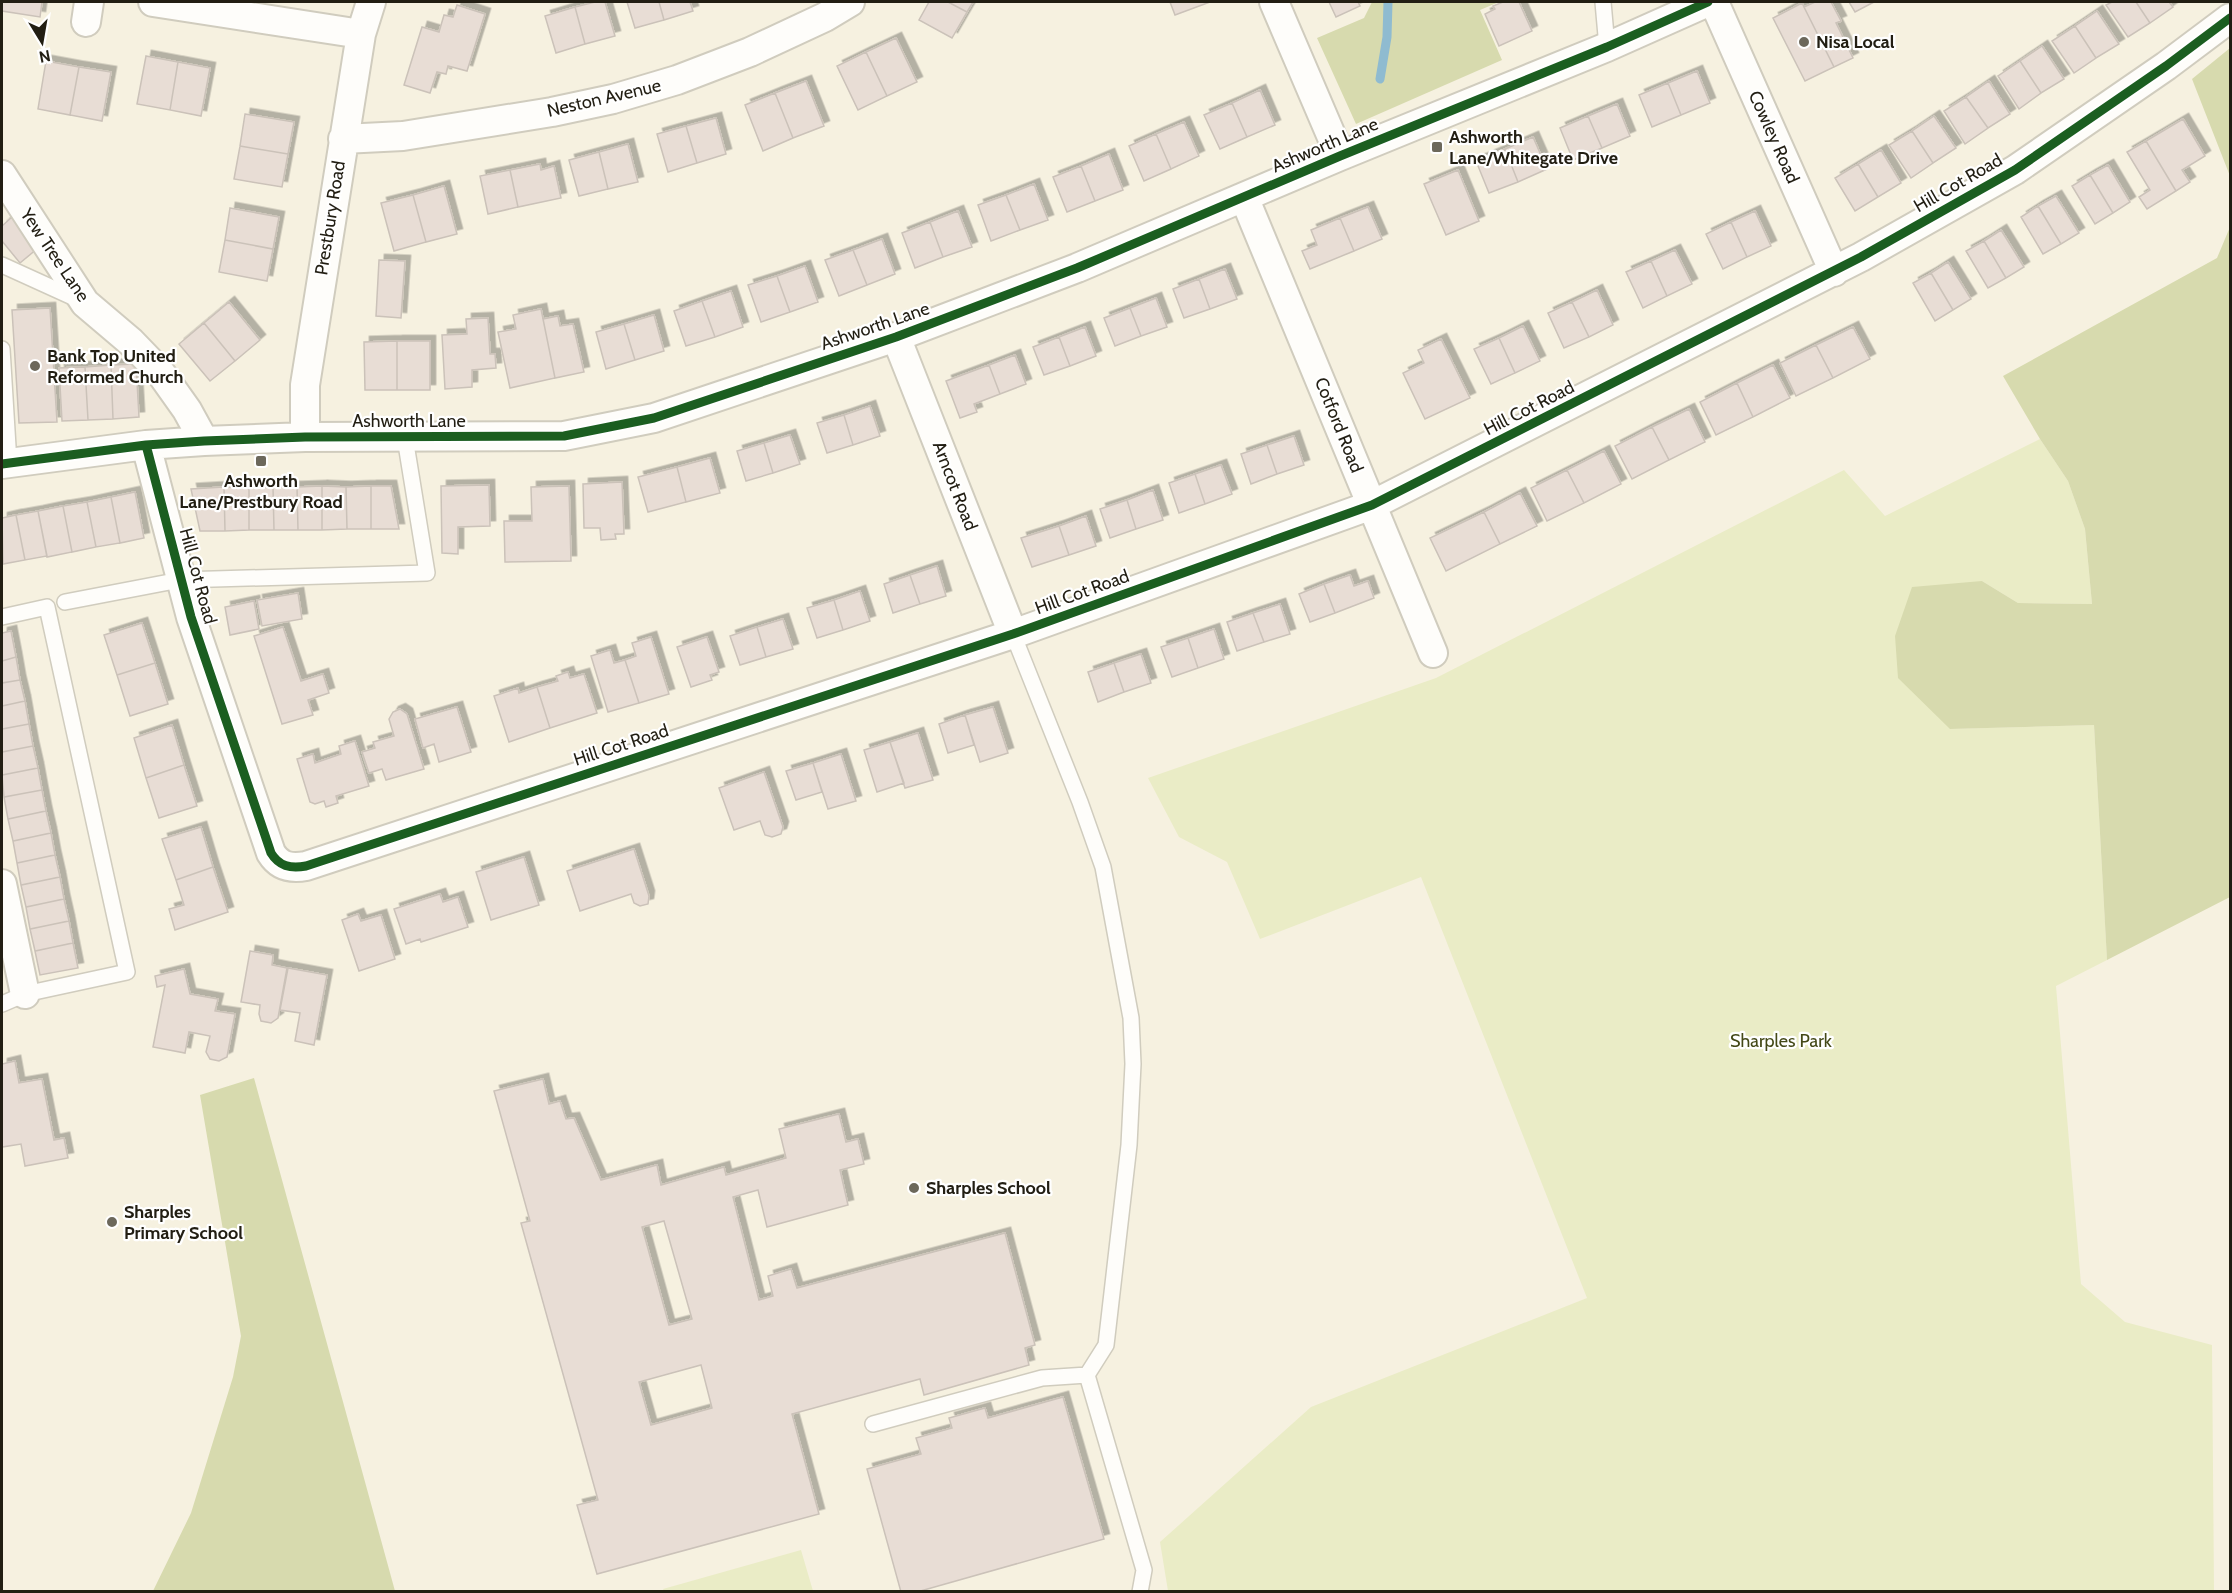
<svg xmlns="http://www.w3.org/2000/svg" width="2232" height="1593" viewBox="0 0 2232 1593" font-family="Cabin,sans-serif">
	<defs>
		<filter id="shadow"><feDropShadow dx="5.5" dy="-5.5" stdDeviation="0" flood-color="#0004"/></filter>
	</defs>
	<rect width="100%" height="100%" fill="#f6f1e0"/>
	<path fill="#eaecc6" d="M2040 439 2068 481 2085 529 2092 604 2018 603 1982 581 1950 729 2094 725 2107 960 2056 986 2081 1284 2125 1322 2212 1345 2214 1591H1168L1160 1542 1311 1407 1587 1298 1421 877 1260 939 1227 862 1179 837 1148 778 1436 678 1844 470 1885 516Z
		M801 1550 813 1591H664L663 1589Z"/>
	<path fill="#d7daae" d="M1372 2H1499L1480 10 1502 60 1356 124 1317 38 1364 18Z
		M2230 48V176L2192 79Z
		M2230 227V897L2107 960 2094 725 1950 729 1898 678 1895 636 1912 587 1982 581 2018 603 2092 604 2085 529 2068 481 2040 439 2003 376 2217 258Z
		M254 1078 395 1591H153L191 1513 233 1377 241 1336 200 1095Z"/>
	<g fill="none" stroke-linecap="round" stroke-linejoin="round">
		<path stroke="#8fbbd0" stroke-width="9" d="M1380 79 1387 37 1388 2"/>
	</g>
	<path fill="#e8ddd5" stroke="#cbc2b9" stroke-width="1.5" fill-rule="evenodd" filter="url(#shadow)" d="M2 2H42L40 17 2 11Z
		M595 2H605L615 36 585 44 575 7Z
		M627 2H659L664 20 635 28Z
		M659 2H690L693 11 664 20Z
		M929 2H948L967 12 952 38 919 20Z
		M948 2H973L967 12Z
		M1170 2H1210L1175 15Z
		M1329 2H1358L1360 6 1336 17Z
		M1503 2H1519L1532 31 1499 46 1485 14 1495 9 1493 6Z
		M1815 2H1831L1841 21 1836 23 1853 58 1834 67 1804 7Z
		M1849 2H1874L1855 12Z
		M2112 2H2136L2150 23 2128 37 2106 5Z
		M2136 2H2169L2173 7 2150 23Z
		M1802 3 1834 67 1805 81 1773 18Z
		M457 5 485 14 467 71 448 66 446 74 437 72 430 93 404 85 422 27 439 32 444 15 453 17Z
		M575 7 585 44 556 53 545 16Z
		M2097 11 2119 44 2096 58 2075 26Z
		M2075 26 2096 58 2074 73 2052 41Z
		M896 38 917 82 887 96 866 52Z
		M2042 46 2064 79 2041 93 2020 61Z
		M866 52 887 96 858 110 837 66Z
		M146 56 178 62 170 110 137 104Z
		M46 61 79 67 70 115 38 109Z
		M2020 61 2041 93 2019 109 1998 76Z
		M178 62 210 68 201 116 170 110Z
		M79 67 111 72 102 121 70 115Z
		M1697 71 1710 103 1681 115 1668 83Z
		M806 81 824 126 793 138 775 93Z
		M1989 81 2010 114 1988 128 1966 97Z
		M1668 83 1681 115 1652 127 1639 95Z
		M1260 90 1275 125 1247 137 1232 103Z
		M775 93 793 138 763 151 745 105Z
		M1966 97 1988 128 1965 144 1944 111Z
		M1232 103 1247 137 1220 149 1204 115Z
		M1617 104 1630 136 1602 148 1588 116Z
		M245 114 294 122 288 154 240 146Z
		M1588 116 1602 148 1573 160 1560 128Z
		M1934 116 1956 148 1933 163 1912 131Z
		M716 118 726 154 697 163 686 126Z
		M2183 119 2205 156 2182 170 2190 182 2176 191 2146 141Z
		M1184 122 1199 156 1171 169 1156 134Z
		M686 126 697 163 668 172 657 134Z
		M1912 131 1933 163 1911 178 1889 145Z
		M1156 134 1171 169 1144 181 1129 146Z
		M1533 137 1547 169 1518 182 1505 149Z
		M2146 141 2176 191 2147 209 2139 197 2150 190 2127 152Z
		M628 144 638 182 608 189 599 152Z
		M240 146 288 154 282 187 234 179Z
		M1505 149 1518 182 1489 193 1476 161Z
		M1881 150 1901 183 1878 197 1858 164Z
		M599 152 608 189 579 196 569 160Z
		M1109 154 1123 190 1095 201 1081 166Z
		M540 164 541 170 554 166 561 198 518 207 510 170Z
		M1858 164 1878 197 1855 211 1835 178Z
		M2108 165 2130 202 2113 213 2090 175Z
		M1081 166 1095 201 1067 212 1053 177Z
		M510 170 518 207 488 214 480 176Z
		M1458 170 1479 221 1446 235 1424 184Z
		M2090 175 2113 213 2095 224 2072 186Z
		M1034 184 1048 220 1020 230 1006 195Z
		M444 186 457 234 426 242 413 195Z
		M413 195 426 242 394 251 381 203Z
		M1006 195 1020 230 991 241 978 205Z
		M2056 196 2079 233 2061 244 2038 206Z
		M2038 206 2061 244 2043 254 2021 217Z
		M1368 207 1382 239 1354 251 1340 218Z
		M230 208 279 217 273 249 225 240Z
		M958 211 972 247 943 257 930 222Z
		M1755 211 1771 246 1747 257 1731 222Z
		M12 217 38 248 20 263 2 241V226Z
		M1340 218 1354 251 1310 269 1302 251 1317 245 1311 230Z
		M930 222 943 257 915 268 902 233Z
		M1731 222 1747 257 1723 269 1706 234Z
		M2001 230 2024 267 2006 278 1984 241Z
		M882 239 895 274 867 285 853 250Z
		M225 240 273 249 267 281 219 272Z
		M1984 241 2006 278 1988 288 1966 251Z
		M853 250 867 285 839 296 825 260Z
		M1675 250 1692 284 1667 296 1651 261Z
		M379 260 405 261 401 318 376 316Z
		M1651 261 1667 296 1643 308 1626 272Z
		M1948 262 1971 299 1953 310 1931 273Z
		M805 266 818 302 790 312 777 276Z
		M1225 269 1237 299 1210 309 1199 279Z
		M1931 273 1953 310 1935 321 1913 283Z
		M777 276 790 312 761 322 748 285Z
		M1199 279 1210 309 1184 318 1173 289Z
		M1597 290 1613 325 1589 337 1572 302Z
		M731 291 743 327 715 337 702 301Z
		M1156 298 1167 327 1141 336 1130 308Z
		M702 301 715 337 686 346 674 311Z
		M229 302 260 340 235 361 204 323Z
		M1572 302 1589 337 1564 348 1548 313Z
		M50 308 57 422 19 423 12 310Z
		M1130 308 1141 336 1115 346 1104 318Z
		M541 309 555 378 510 388 498 332 516 329 513 315Z
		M654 315 664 351 635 360 624 324Z
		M558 316 560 326 573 324 584 372 555 378 543 319Z
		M488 318 490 354H495L496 368 472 370V387L445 389 442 335 467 334 466 319Z
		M204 323 235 361 210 381 179 344Z
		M624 324 635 360 606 369 596 332Z
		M1523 326 1540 361 1515 373 1499 338Z
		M1085 327 1096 356 1070 366 1059 337Z
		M1853 327 1870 359 1833 378 1816 345Z
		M1059 337 1070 366 1044 375 1033 347Z
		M1499 338 1515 373 1491 384 1474 349Z
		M1441 339 1470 398 1425 419 1403 373 1424 363 1418 350Z
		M397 341V390H365L364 342Z
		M397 341H430V390H397Z
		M1816 345 1833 378 1796 396 1780 363Z
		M1015 355 1026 384 1000 394 989 365Z
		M136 364 139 417 113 419 111 365Z
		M111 365 113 419 88 420 85 367Z
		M989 365 1000 394 974 404 977 412 960 418 946 381Z
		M1773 365 1790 398 1753 417 1737 383Z
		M85 367 88 420 62 421 59 368Z
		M1737 383 1753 417 1716 435 1700 402Z
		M870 406 880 436 853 445 844 415Z
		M1689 409 1705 442 1669 460 1652 427Z
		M844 415 853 445 827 453 817 423Z
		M1652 427 1669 460 1632 479 1615 446Z
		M790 435 800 464 773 473 764 443Z
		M1294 436 1304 465 1277 474 1267 445Z
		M764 443 773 473 746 481 737 451Z
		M1267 445 1277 474 1251 484 1241 454Z
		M1604 451 1621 484 1584 503 1567 470Z
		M710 458 720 493 686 502 677 467Z
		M1221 465 1232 494 1205 504 1195 474Z
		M677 467 686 502 648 512 638 477Z
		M1567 470 1584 503 1547 521 1531 488Z
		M1195 474 1205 504 1179 513 1169 483Z
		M622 482 624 534H615L616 539 601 540 600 528H584L583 484Z
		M489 485 490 526 458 527V554L442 553 441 486Z
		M322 486 346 487 347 529 322 530Z
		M322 486V530H298L297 487Z
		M371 486V529H347L346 487Z
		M371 486H391L399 529H371Z
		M569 486 571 561 505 562 504 521H532L531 487Z
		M224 487 249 488V530L225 531Z
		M224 487 225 531H200L191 489Z
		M273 487H297L298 530H274Z
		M273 487 274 530H249V488Z
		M1153 490 1163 520 1136 529 1127 500Z
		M135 492 144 538 120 543 111 497Z
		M1520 493 1537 526 1500 544 1484 512Z
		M111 497 120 543 96 547 87 502Z
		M1127 500 1136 529 1110 538 1100 509Z
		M87 502 96 547 72 552 63 506Z
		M63 506 72 552 47 557 38 511Z
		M38 511 47 556 25 560 16 515Z
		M1484 512 1500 544 1446 571 1430 538Z
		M16 515 25 560 3 564 2 518Z
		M1086 516 1096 546 1069 555 1059 526Z
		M1059 526 1069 555 1032 567 1021 538Z
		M937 566 946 596 920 604 910 575Z
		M910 575 920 604 893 613 884 584Z
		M1350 575 1354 586 1368 581 1374 598 1335 613 1324 584Z
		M1324 584 1335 613 1310 622 1299 594Z
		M860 591 870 621 843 630 834 600Z
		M298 593 302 619 262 626 257 600Z
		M834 600 843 630 817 638 807 608Z
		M254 601 259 629 230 635 225 607Z
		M1280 604 1290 634 1264 642 1253 613Z
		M1253 613 1264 642 1237 651 1227 622Z
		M783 619 793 649 766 657 757 627Z
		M142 623 155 663 117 675 104 635Z
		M283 627 301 681 323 674 329 693 308 700 313 715 282 724 254 636Z
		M757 627 766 657 740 665 730 636Z
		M1214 629 1224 659 1198 668 1188 638Z
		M11 631 16 657 2 661V633Z
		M651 637 669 694 639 703 625 660 636 656 632 643Z
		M707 637 719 672 710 675 712 680 691 687 677 647Z
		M1188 638 1198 668 1172 677 1161 647Z
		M610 650 614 663 625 660 639 703 608 712 591 656Z
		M1141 654 1151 683 1124 692 1114 663Z
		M16 657 20 680 2 683V661Z
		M155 663 168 704 130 716 117 675Z
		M1114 663 1124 692 1098 702 1088 672Z
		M568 672 570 678 584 674 597 713 550 728 537 687 558 681 556 676Z
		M20 680 25 701 2 706V683Z
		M537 687 550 728 509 742 494 696 518 688 519 693Z
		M25 701 29 724 2 729V706Z
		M457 707 471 752 439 762 434 744 423 748 415 719Z
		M993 707 1008 753 980 762 965 715Z
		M400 709 407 714 424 769 386 780 382 769 369 773 362 752 375 748 373 742 394 736 389 719 393 712Z
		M965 715 974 745 948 753 939 724Z
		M29 724 33 746 2 752V729Z
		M172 725 184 765 146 778 134 738Z
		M918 733 933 780 905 788 890 742Z
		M355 741 369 786 336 796 338 803 326 807 324 801 315 804 310 802 297 759 313 754 315 763 341 754 339 746Z
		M890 742 904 783 877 792 864 750Z
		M33 746 38 768 2 775V752Z
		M841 754 856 801 828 809 813 763Z
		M813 763 822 792 796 800 786 771Z
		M184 765 197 806 159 818 146 778Z
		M38 768 42 790 4 797 2 775Z
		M764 772 783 827 781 834 772 837 765 835 760 821 734 830 719 788Z
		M42 790 46 811 8 819 4 797Z
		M46 811 51 833 13 841 8 819Z
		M201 827 213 867 176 880 162 839Z
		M51 833 55 855 17 863 13 841Z
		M634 849 649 896 648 904 640 906 634 903 631 894 580 911 567 871Z
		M55 855 60 877 21 885 17 863Z
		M524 857 539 905 491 920 476 872Z
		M213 867 228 912 175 930 169 909 184 905 176 880Z
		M60 877 64 899 26 907 21 885Z
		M440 894 443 902 458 897 468 927 421 942 420 939 406 944 394 909Z
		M64 899 69 921 30 929 26 907Z
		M358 914 361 921 381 915 395 959 359 971 342 920Z
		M69 921 73 943 35 951 30 929Z
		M73 943 78 968 40 975 35 951Z
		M250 951 273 955 272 965 287 968 278 1018 271 1023 261 1021 259 1014 260 1005 241 1002Z
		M288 968 327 975 314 1045 295 1041 300 1013 280 1010Z
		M184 969 190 994 218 999 215 1011 235 1014 227 1057 219 1061 210 1059 206 1052 210 1036 189 1032 185 1053 153 1047 165 985 157 987 155 976Z
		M15 1061 19 1083 42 1079 54 1140 64 1138 68 1158 25 1166 21 1144 2 1147V1064Z
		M543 1079 549 1104 560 1101 566 1119 574 1118 601 1180 657 1165 661 1185 724 1167 726 1175 786 1158 779 1129 839 1114 846 1142 858 1139 864 1164 840 1170 848 1205 767 1227 758 1190 733 1197 759 1300 773 1296 768 1276 791 1269 797 1288 1005 1233 1035 1345 1025 1348 1029 1365 924 1395 920 1379 792 1414 819 1514 597 1574 577 1505 598 1500 521 1223 530 1221 494 1091ZM664 1221 692 1319 669 1325 642 1227ZM701 1365 712 1408 651 1425 639 1382Z
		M1063 1397 1104 1539 917 1592H901L867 1469 921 1454 916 1438 952 1428 949 1418 985 1408 988 1418Z"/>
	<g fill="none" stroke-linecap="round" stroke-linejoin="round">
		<defs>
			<path id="lane" d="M1603 2 1607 47
				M2 265 79 300
				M2 349 9 463
				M65 602 180 580 427 573 405 438
				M2 617 47 607 127 972 25 994 2 1004
				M1013 634 1080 802 1103 867 1131 1018 1133 1064 1129 1145 1106 1345 1087 1375 1144 1570 1140 1592
				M873 1424 1042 1378 1087 1375"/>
			<path id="street" d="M153 2 361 34
				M1274 2 1340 156
				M1714 2 1834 272
				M86 22 89 2
				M343 139 403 136 552 112 613 99 677 80 750 52 825 17 850 2
				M2 175 85 303 131 342 160 372 187 410 204 441
				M1244 197 1433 653
				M896 337 1013 634
				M305 437V385L361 34 371 2
				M146 445 191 617 271 853C279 866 290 869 306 866L1013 634 1372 505 1861 257 2015 170 2166 66 2230 18
				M2 464 146 445 204 441 305 437 564 436 654 418 896 337 1077 268 1340 156 1607 47 1708 2
				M2 884 25 994"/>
		</defs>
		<use href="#lane" stroke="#d0ccbe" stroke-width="18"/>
		<use href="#street" stroke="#d0ccbe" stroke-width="32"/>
		<use href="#lane" stroke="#fefdfa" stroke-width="15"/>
		<use href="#street" stroke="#fefdfa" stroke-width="28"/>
		<defs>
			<path id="cycleway" d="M146 445 191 617 271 853C279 866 290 869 306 866L1013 634 1372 505 1861 257 2015 170 2166 66 2230 18
				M2 464 146 445 204 441 305 437 564 436 654 418 896 337 1077 268 1340 156 1607 47 1708 2"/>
		</defs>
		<use href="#cycleway" stroke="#fff" stroke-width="13"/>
		<use href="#cycleway" stroke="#1b5e20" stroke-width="9"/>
	</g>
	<g fill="#6c685b" stroke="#fff" stroke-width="2">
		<circle cx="1804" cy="42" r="6"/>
		<rect x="1431" y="141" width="12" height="12" rx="3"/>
		<circle cx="35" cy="366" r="6"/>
		<rect x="255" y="455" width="12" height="12" rx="3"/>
		<circle cx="914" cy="1188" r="6"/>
		<circle cx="112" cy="1222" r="6"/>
	</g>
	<g text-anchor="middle" stroke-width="4.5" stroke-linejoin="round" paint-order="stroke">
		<g font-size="18" font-weight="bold" fill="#221e13" stroke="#fff" text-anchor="start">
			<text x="1816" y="48">Nisa Local</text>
			<text x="1449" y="143">Ashworth<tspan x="1449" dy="21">Lane/Whitegate Drive</tspan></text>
			<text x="47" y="362">Bank Top United<tspan x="47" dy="21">Reformed Church</tspan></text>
			<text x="261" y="487" text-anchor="middle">Ashworth<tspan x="261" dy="21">Lane/Prestbury Road</tspan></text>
			<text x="926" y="1194">Sharples School</text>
			<text x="124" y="1218">Sharples<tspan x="124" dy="21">Primary School</tspan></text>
		</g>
		<g font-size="18" fill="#221e13" stroke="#fff">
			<text transform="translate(604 98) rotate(-13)" y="6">Neston Avenue</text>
			<text transform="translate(1774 137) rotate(66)" y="6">Cowley Road</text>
			<text transform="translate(1325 145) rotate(-23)" y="6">Ashworth Lane</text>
			<text transform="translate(1958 183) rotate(-30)" y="6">Hill Cot Road</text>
			<text transform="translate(330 218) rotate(-81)" y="6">Prestbury Road</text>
			<text transform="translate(55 255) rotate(56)" y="6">Yew Tree Lane</text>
			<text transform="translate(875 326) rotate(-19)" y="6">Ashworth Lane</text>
			<text transform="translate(1529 408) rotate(-27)" y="6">Hill Cot Road</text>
			<text x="409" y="427">Ashworth Lane</text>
			<text transform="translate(1339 425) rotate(68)" y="6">Cotford Road</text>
			<text transform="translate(955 486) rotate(69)" y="6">Arncot Road</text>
			<text transform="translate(198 576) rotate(75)" y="6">Hill Cot Road</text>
			<text transform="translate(1082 592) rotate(-20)" y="6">Hill Cot Road</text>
			<text transform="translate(621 745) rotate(-18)" y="6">Hill Cot Road</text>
		</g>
		<g font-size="18" fill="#444918" stroke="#fff">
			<text x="1781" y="1047">Sharples Park</text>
		</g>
	</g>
	<rect width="2232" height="1593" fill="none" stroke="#221e13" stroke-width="6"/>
	<g transform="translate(42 42) rotate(169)" stroke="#ffffff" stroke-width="4.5" paint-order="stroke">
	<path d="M0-4.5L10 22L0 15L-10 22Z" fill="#221e13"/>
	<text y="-9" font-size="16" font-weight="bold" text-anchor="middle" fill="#221e13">N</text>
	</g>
</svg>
